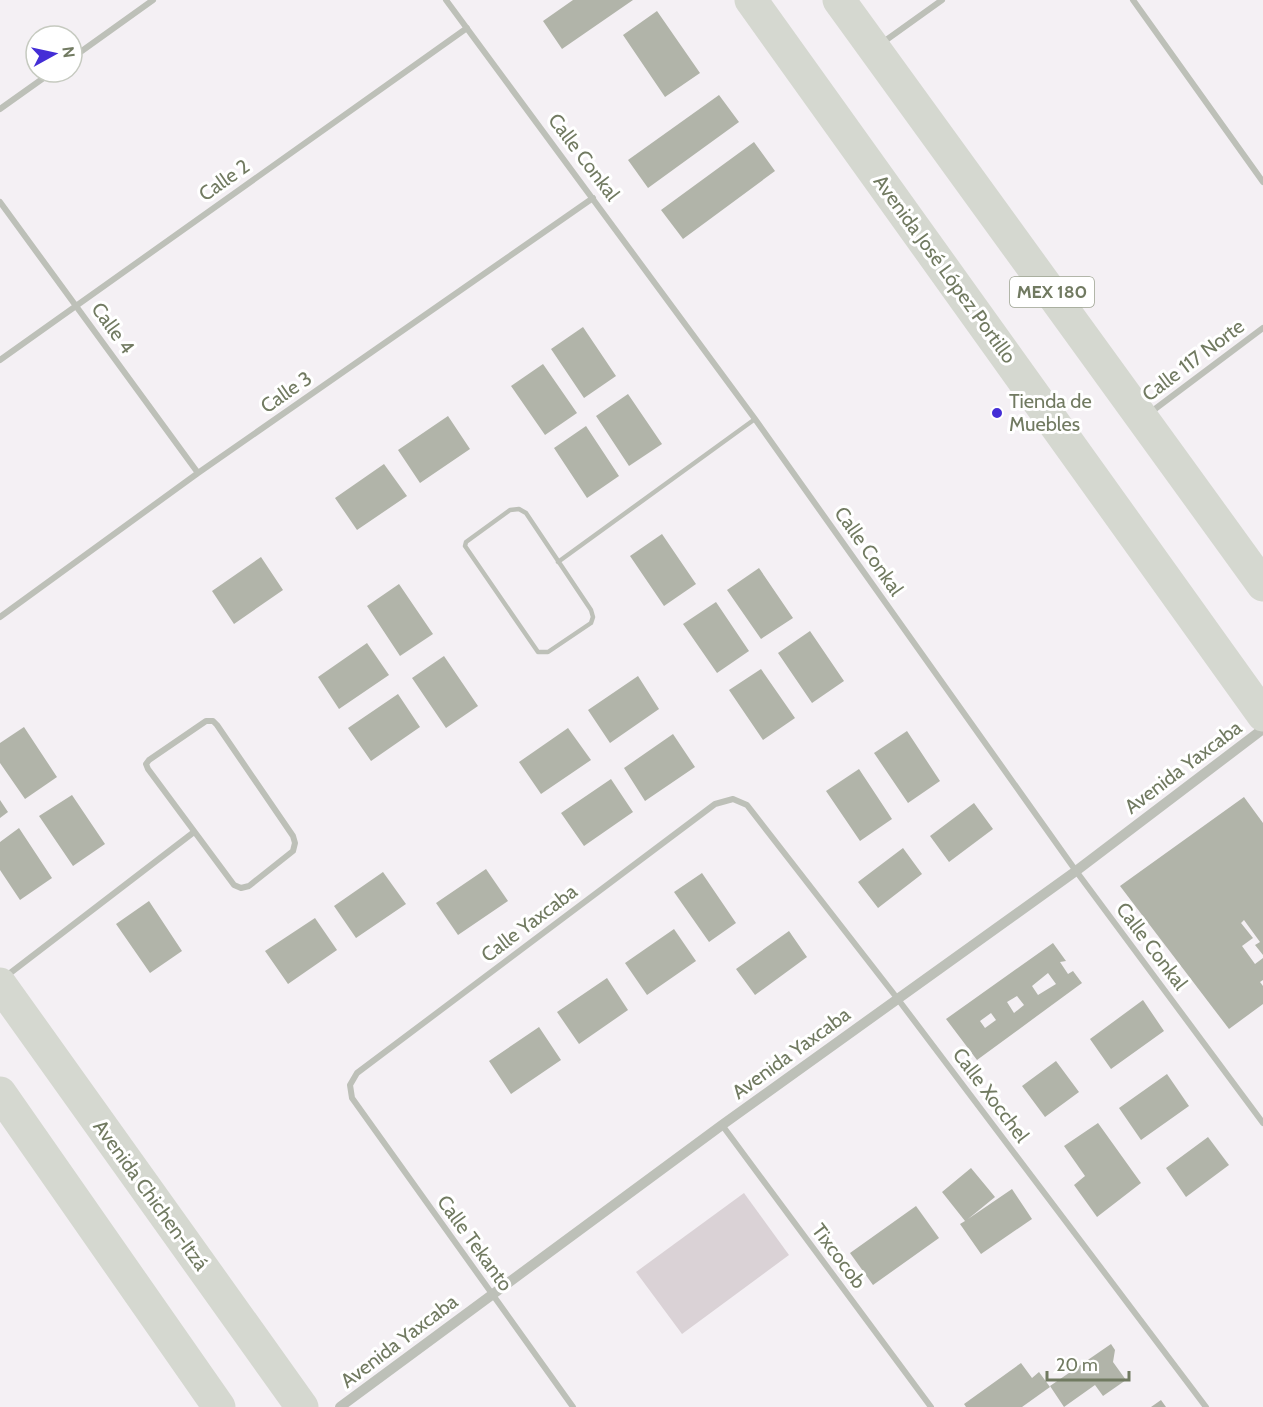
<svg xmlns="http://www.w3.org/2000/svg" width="1263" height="1407" viewBox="0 0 1263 1407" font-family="Cabin,sans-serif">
	<rect width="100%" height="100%" fill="#f4f0f4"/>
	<path fill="#dad2d6" d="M744 1193 789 1255 682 1334 636 1272Z"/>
	<path fill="#b1b4a9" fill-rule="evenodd" d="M573 0H633L562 49 543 21Z
		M657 11 700 73 665 97 623 35Z
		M719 95 739 122 648 188 628 160Z
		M754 142 775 171 683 239 661 210Z
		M583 327 616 376 584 398 551 349Z
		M543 364 577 413 545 435 511 386Z
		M628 394 662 444 629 466 596 416Z
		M448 416 470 449 420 483 398 450Z
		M586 426 619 476 587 498 554 448Z
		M384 464 407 496 357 530 335 498Z
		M662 534 696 584 664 606 630 556Z
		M261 557 283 590 234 624 212 591Z
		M759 568 793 618 761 639 727 590Z
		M399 584 433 634 400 656 367 606Z
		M716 602 749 651 717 673 683 624Z
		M810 631 844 681 812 703 778 653Z
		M367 643 389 675 339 709 318 677Z
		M444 656 478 706 446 728 412 678Z
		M761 669 795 718 763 740 729 690Z
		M638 676 659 709 610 743 588 710Z
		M398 694 420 727 371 761 348 728Z
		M24 727 57 777 25 799 0 763V743Z
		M568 728 591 760 541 794 519 762Z
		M907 731 940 781 908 803 874 753Z
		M673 734 695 767 645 801 624 768Z
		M859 769 892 819 860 841 826 791Z
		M611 779 633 812 584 846 561 813Z
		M72 795 105 844 73 866 39 816Z
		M1244 797 1263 823V955L1255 945 1260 942 1244 920 1241 923 1253 938 1242 946 1255 964 1263 958V980L1260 982 1263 986V1004L1229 1029 1120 886Z
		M0 800 8 812 0 818Z
		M974 803 993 829 949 862 930 836Z
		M19 828 52 878 20 900 0 870V842Z
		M903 848 922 874 878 908 858 882Z
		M486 869 508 901 458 935 436 903Z
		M383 872 406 904 356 938 334 906Z
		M702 873 736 923 709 942 674 892Z
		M149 901 182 951 150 973 116 924Z
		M315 918 337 950 288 984 265 951Z
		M674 929 696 961 647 995 625 963Z
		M789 931 807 957 755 995 736 969Z
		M1053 943 1066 961 1060 962 1068 974 1073 971 1082 983 977 1060 946 1019ZM1048 973 1056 984 1038 995 1032 986ZM1017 996 1024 1005 1014 1013 1007 1002ZM991 1013 996 1020 985 1028 980 1021Z
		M607 978 628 1010 579 1044 557 1012Z
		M1143 1000 1164 1031 1111 1069 1090 1039Z
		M539 1027 561 1060 511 1094 489 1061Z
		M1056 1061 1079 1092 1045 1117 1022 1086Z
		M1167 1074 1189 1106 1141 1140 1119 1108Z
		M1098 1123 1141 1183 1097 1217 1074 1185 1085 1176 1064 1146Z
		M1208 1137 1229 1165 1186 1197 1166 1168Z
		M971 1168 995 1197 968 1219 1012 1189 1032 1219 981 1254 960 1224 965 1221 942 1192Z
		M916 1206 939 1238 873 1285 850 1253Z
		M1111 1344 1115 1350 1113 1362 1126 1380 1103 1396 1095 1385 1064 1407 1050 1386Z
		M1021 1363 1032 1378 1039 1372 1050 1387 1022 1407H966L964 1404Z
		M1161 1400 1166 1407H1151Z"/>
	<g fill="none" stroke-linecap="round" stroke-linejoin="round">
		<path stroke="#bdc0b8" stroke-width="4.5" d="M519 509 526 513 591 610 593 617 591 623 548 652H538L465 546 466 542 510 510Z
			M558 562 755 419"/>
		<path stroke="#bdc0b8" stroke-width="6" d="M446 0 755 419 1076 871 1263 1123
			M1133 0 1263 182
			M882 43 942 0
			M72 58 153 0
			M0 109 52 72
			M0 202 198 473
			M0 360 467 28
			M1151 412 1263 328
			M0 617 198 473 593 198
			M206 721H213L217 725 293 836 295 843 293 851 249 886 241 888 234 885 148 769 146 764 149 760Z
			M5 977 194 832
			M722 1125 931 1407
			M573 1407 352 1098 350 1085 357 1073 715 804 733 799 747 805 897 998 1206 1407"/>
		<path stroke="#bdc0b8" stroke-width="10" d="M340 1407 722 1125 1076 871 1263 729"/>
		<path stroke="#d5d8d0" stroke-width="33" d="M0 984 302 1407
			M0 1093 219 1407"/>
		<path stroke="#d5d8d0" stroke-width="33" d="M751 0 1263 715
			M839 0 1263 585"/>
	</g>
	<circle fill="#442ed6" stroke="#fff" stroke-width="2" cx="997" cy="413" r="6"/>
	<g text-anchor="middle" stroke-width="6" stroke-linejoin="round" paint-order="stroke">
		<rect fill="#fff" stroke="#9ca290" stroke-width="1.5" x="1010" y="277" width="84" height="30" rx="4.5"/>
		<g font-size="18" font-weight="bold" fill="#717a61">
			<text x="1052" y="298">MEX 180</text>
		</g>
		<g font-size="20" fill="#717a61" stroke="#fff">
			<text transform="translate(584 157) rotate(53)" y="7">Calle Conkal</text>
			<text transform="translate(224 180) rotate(-35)" y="7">Calle 2</text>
			<text transform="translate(945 269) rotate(54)" y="7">Avenida José López Portillo</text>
			<text transform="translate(113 328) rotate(54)" y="7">Calle 4</text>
			<text transform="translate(1193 360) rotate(-37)" y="7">Calle 117 Norte</text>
			<text transform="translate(286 392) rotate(-35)" y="7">Calle 3</text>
			<text transform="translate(869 551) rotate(55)" y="7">Calle Conkal</text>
			<text transform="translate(1183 767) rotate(-37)" y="7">Avenida Yaxcaba</text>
			<text transform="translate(529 923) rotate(-37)" y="7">Calle Yaxcaba</text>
			<text transform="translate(1152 946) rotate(53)" y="7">Calle Conkal</text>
			<text transform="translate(791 1053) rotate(-36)" y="7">Avenida Yaxcaba</text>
			<text transform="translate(991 1095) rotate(53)" y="7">Calle Xocchel</text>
			<text transform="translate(151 1195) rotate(54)" y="7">Avenida Chichen-Itzá</text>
			<text transform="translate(475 1243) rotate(54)" y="7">Calle Tekanto</text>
			<text transform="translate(839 1256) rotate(53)" y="7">Tixcocob</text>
			<text transform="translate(399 1341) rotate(-37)" y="7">Avenida Yaxcaba</text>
		</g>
		<g font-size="20" fill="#717a61" stroke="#fff" text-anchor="start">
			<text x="1009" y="408">Tienda de<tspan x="1009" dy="23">Muebles</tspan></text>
		</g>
	</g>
	<g transform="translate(54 54) rotate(82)"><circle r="28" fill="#ffffff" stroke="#c6cac0" stroke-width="1.5"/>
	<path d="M0-4.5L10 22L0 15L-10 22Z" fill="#442ed6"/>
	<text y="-9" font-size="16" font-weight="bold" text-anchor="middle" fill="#717a61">N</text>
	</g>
	<path d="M1047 1371v9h82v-9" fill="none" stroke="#717a61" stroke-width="3"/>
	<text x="1056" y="1371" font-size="18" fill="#717a61" stroke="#ffffff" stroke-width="4.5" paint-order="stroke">20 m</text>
</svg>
